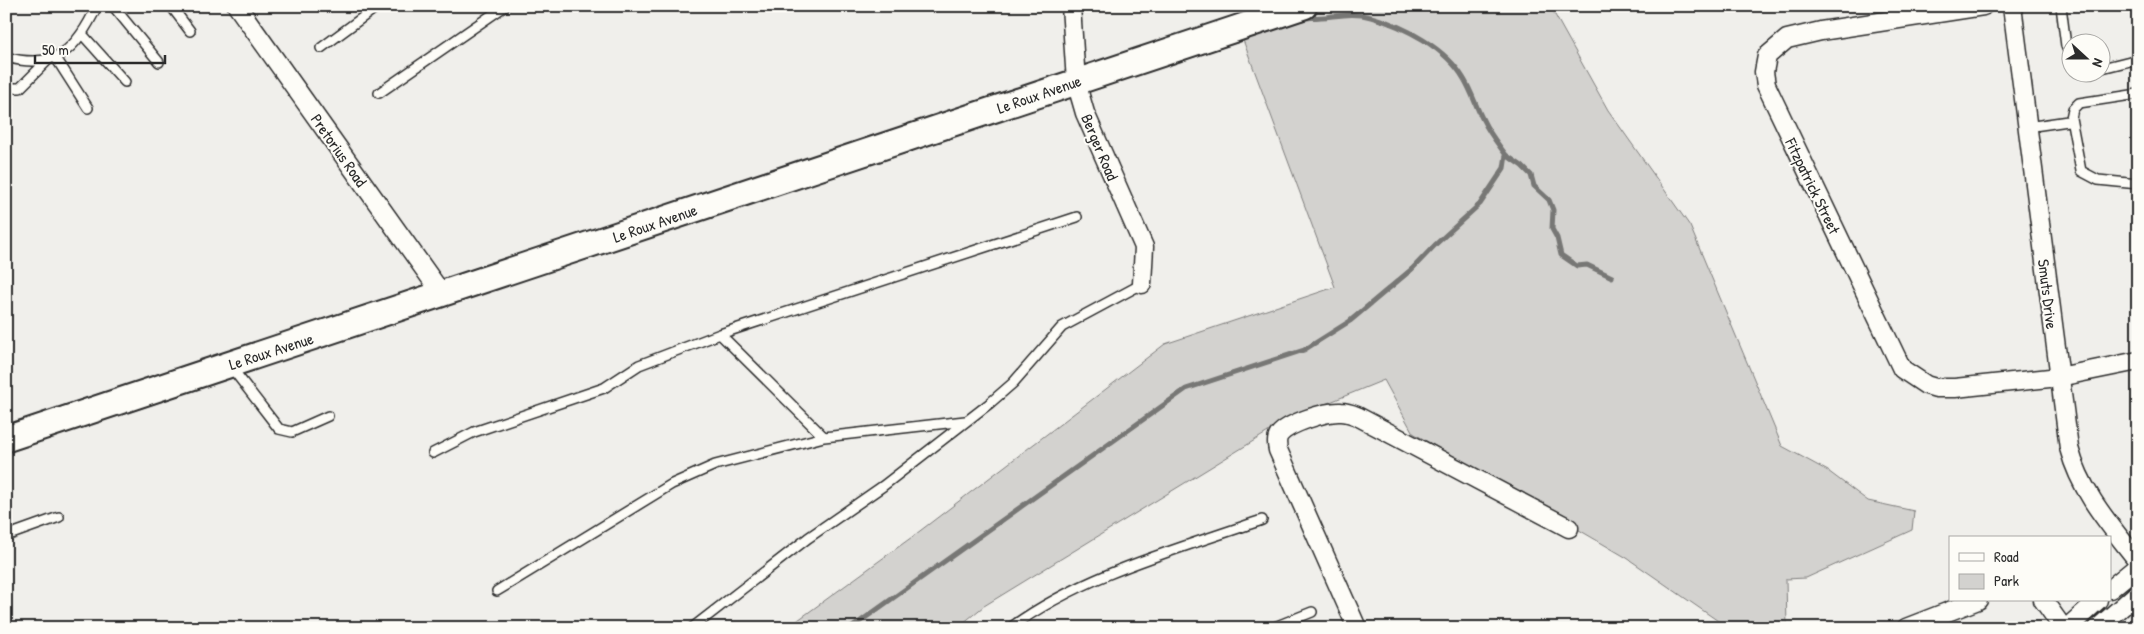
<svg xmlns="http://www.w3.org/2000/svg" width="2144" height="634" viewBox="0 0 2144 634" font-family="'Patrick Hand',sans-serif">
	<rect width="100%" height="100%" fill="#f0efeb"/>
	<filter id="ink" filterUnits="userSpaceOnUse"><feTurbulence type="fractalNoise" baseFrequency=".02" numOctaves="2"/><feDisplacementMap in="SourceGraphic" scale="10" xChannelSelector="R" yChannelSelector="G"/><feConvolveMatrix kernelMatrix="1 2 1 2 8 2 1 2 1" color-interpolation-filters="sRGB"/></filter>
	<g filter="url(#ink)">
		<path fill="#d3d2cf" stroke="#7f7e7d" d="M1374 6H1550L1608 110 1690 226 1782 446 1828 471 1868 501 1914 511 1912 530 1806 578 1786 579 1787 628H1713L1721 623 1627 558 1413 433 1384 380 1291 418 984 606 957 628H787L912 537 1165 344 1335 287 1243 40 1284 25 1307 20 1333 17Z"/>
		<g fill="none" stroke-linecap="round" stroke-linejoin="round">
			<path stroke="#777775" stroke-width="5" d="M1506 155 1522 166 1531 175 1534 186 1549 200 1553 210 1552 229 1557 238 1561 255 1577 266 1587 265 1612 277
				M851 628 1186 389 1304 350 1350 321 1412 269 1436 244 1480 204 1504 168 1506 155C1498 144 1489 133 1483 120 1476 107 1472 92 1464 79 1446 48 1404 26 1371 17 1348 10 1326 20 1303 17"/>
			<defs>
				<path id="lane" d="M113 6 159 62
					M171 6 190 31
					M2061 6 2066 46 2072 60
					M82 34 125 82
					M321 48 378 6
					M6 57C56 71 77 49 97 6
					M56 58 88 108
					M2102 68 2138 59
					M6 88H20L48 60
					M379 93 505 6
					M2138 94 2079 103 2073 109 2071 118 2081 171 2098 180 2138 184
					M2027 127 2068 121 2071 118
					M720 334 824 437
					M231 367 279 429 292 432 328 416
					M433 453 474 432 604 388 639 365 720 334 1077 217
					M6 536 59 517
					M497 591 672 484 715 465 824 437 965 421
					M692 628 808 538 883 486 990 403 1013 383 1062 327 1142 284
					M1010 628C1084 574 1176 550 1262 520
					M1272 628 1312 612"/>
				<path id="street" d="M237 6 442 294
					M1071 6 1076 82 1085 113 1144 247 1142 284
					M1983 6 1821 31 1787 39 1767 56 1764 72 1766 85 1902 369 1926 385 1936 388H1955L2059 377 2138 361
					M2012 6 2069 448C2081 493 2110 525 2138 561
					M2110 589 2138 566
					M2043 600 2063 628
					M1357 628 1278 450C1277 445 1276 440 1279 435 1288 423 1327 411 1341 412 1346 412 1352 414 1357 416L1569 528
					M1906 628 1978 600
					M2067 628 2098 600
					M2098 628 2138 593"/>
				<path id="secondary" d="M6 439 1304 6"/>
			</defs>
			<use href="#lane" stroke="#2b2b2b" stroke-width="12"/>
			<use href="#street" stroke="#2b2b2b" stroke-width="21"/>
			<use href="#secondary" stroke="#2b2b2b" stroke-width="29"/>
			<use href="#lane" stroke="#fdfcf7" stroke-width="9"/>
			<use href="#street" stroke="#fdfcf7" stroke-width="18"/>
			<use href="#secondary" stroke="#fdfcf7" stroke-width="25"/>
		</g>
	</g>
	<g text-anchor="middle" stroke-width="4" stroke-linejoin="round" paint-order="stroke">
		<g font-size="16" fill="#2b2b2b" stroke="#fdfcf7">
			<text transform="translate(1039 94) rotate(-19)" y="6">Le Roux Avenue</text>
			<text transform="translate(1100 147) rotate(67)" y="6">Berger Road</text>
			<text transform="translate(339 150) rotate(55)" y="6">Pretorius Road</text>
			<text transform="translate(1813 186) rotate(64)" y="6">Fitzpatrick Street</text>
			<text transform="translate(655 223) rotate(-19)" y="6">Le Roux Avenue</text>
			<text transform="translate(2048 294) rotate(83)" y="6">Smuts Drive</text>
			<text transform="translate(271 351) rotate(-18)" y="6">Le Roux Avenue</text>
		</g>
	</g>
	<rect width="2144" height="634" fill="none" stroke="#fdfcf7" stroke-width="25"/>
	<rect x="12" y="12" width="2119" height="609" fill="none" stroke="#2b2b2b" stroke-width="2" filter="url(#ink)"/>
	<rect x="1949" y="536" width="162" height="65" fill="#fdfcf7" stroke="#a9a8a5"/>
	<rect x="1959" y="553" width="25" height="8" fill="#fdfcf7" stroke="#a9a8a5"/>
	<text x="1994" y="562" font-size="15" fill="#2b2b2b">Road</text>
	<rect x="1959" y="574" width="25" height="15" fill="#d3d2cf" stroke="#a9a8a5"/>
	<text x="1994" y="586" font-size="15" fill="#2b2b2b">Park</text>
	<g transform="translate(2086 58) rotate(111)"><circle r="24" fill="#fdfcf7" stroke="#a9a8a5"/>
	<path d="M0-4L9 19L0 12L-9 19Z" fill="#2b2b2b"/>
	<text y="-8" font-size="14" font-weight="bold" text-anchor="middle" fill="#2b2b2b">N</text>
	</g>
	<path d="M35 55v8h130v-8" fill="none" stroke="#2b2b2b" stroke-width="2.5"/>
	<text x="42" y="55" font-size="15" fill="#2b2b2b" stroke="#fdfcf7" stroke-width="4" paint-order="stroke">50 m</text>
</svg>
